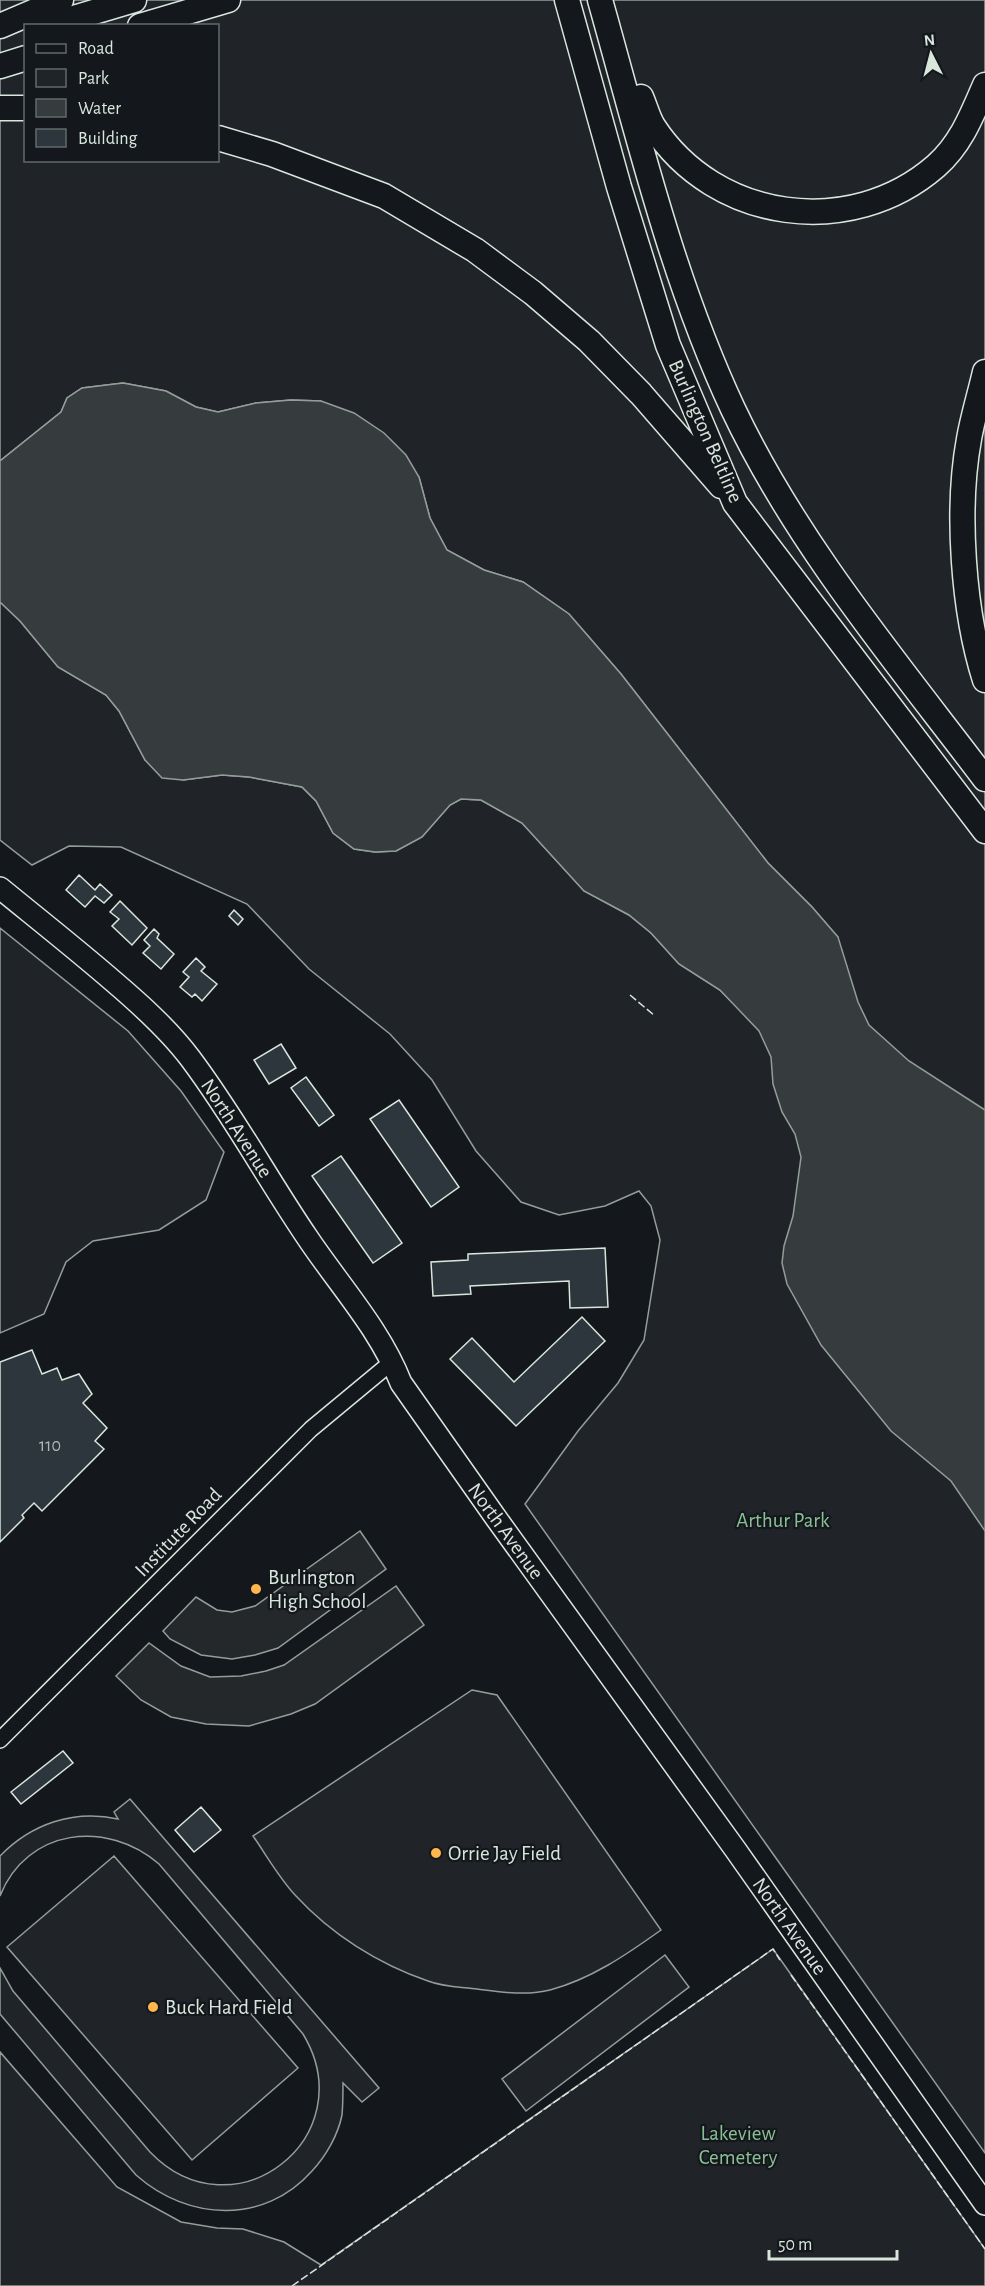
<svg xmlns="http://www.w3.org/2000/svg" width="985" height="2286" viewBox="0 0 985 2286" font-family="'Alegreya Sans',sans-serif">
	<rect width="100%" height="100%" fill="#14181c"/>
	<path fill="#202428" stroke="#939e99" stroke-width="1.5" fill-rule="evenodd" d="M0 0H985V2153L525 1504 578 1431 618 1383 644 1340 660 1240 651 1206 639 1191 605 1206 559 1215 521 1202 476 1151 432 1080 390 1034 309 969 247 904 121 847 69 846 32 865 0 840V602L20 621 58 667 106 695 119 711 145 760 183 780 222 775 249 777 302 787 316 801 333 833 354 849 375 852 396 851 422 837 450 805 461 799 481 800 522 823 584 891 629 915 651 933 679 964 720 990 732 1002 838 937 812 907 768 863 621 674 569 614 523 582 484 570 447 550 430 518 419 477 321 401 291 400 256 403 218 412 196 407 166 391 123 383 82 388 67 398 61 412 0 461ZM26 26H218V160H26Z
		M0 928 128 1031 181 1091 224 1152 206 1200 159 1230 93 1241 66 1262 44 1314 0 1333Z
		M472 1690 497 1695 661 1930C626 1955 591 1979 550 1990 527 1996 500 1992 477 1989 461 1987 443 1987 428 1981 378 1964 331 1934 296 1896 279 1878 267 1856 253 1836Z
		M130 1799 379 2088 362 2102 343 2083C343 2093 343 2104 342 2115 338 2135 326 2156 312 2171 264 2225 188 2221 136 2175L0 2014V1968L13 1991 150 2152C234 2239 365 2137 303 2034L159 1864C107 1819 27 1828 0 1896V1856C31 1824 74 1809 118 1819L114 1812Z
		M114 1856 298 2068 192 2160 7 1947Z
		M773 1949 985 2249V2286H0V2052L117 2187 181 2222 217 2228 243 2229 284 2242 321 2265Z
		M665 1955 689 1987 526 2111 502 2079Z"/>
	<path fill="#24282b" stroke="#939e99" stroke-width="1.5" d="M360 1531 386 1569 278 1648 255 1655 232 1659 201 1655 170 1639 163 1631 196 1597 217 1610 232 1612 255 1606Z
		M396 1586 424 1625 315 1704 291 1714 249 1726 206 1724 171 1717 141 1700 116 1676 149 1643 181 1666 210 1677 241 1676 266 1671 284 1665Z"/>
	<path fill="#363b3e" stroke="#939e99" stroke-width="1.5" d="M123 383 166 391 196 407 218 412 256 403 291 400 321 401 354 413 384 433 406 455 419 477 430 518 447 550 484 570 523 582 569 614 621 674 768 863 812 907 838 937 858 1002 869 1025 909 1061 985 1110V1531L951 1481 891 1431 821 1345 787 1284 782 1263 784 1246 793 1216 801 1157 795 1134 782 1112 773 1084 771 1057 759 1031 720 990 679 964 651 933 629 915 584 891 522 823 481 800 461 799 450 805 422 837 396 851 375 852 354 849 333 833 316 801 302 787 249 777 222 775 183 780 162 778 145 760 119 711 106 695 58 667 20 621 0 602V461L61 412 67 398 82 388Z"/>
	<path fill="#2c363c" stroke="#d8e6dc" stroke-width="1.5" d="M79 875 95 890 100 884 112 895 104 903 95 896 85 907 66 890Z
		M120 901 147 928 132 945 112 926 119 919 110 912Z
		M234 910 243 919 238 925 229 916Z
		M154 929 159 934 157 938 174 954 161 969 143 953 150 946 144 940Z
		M196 958 205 967 201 971 217 984 202 1001 195 994 192 997 180 987 189 977 183 972Z
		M281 1044 296 1068 269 1084 254 1060Z
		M306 1077 334 1115 319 1126 291 1088Z
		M399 1100 459 1187 431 1207 370 1119Z
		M341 1156 402 1243 373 1263 312 1176Z
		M605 1248 608 1307 570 1308 569 1281 470 1286 471 1294 433 1296 431 1262 468 1260V1254Z
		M582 1317 605 1341 516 1426 450 1359 472 1338 514 1382Z
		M32 1350 42 1374 57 1368 62 1380 79 1374 92 1394 83 1403 107 1428 95 1441 104 1449 42 1511 34 1503 22 1515 24 1518 0 1542V1362Z
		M63 1751 73 1763 21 1804 11 1792Z
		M201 1807 221 1830 194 1852 175 1830Z"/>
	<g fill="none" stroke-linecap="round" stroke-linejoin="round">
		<defs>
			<path id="street" d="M0 1740 311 1429 393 1361"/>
			<path id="secondary" d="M0 888C38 919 76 949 113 981 140 1004 168 1029 190 1058 233 1115 267 1178 307 1237 339 1285 380 1329 401 1383L496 1518 735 1849 985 2204"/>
			<path id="primary" d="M567 0 619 187 668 345 735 503 985 831
				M600 0C639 138 672 279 733 409 797 544 895 660 985 779
				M0 26 61 0
				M47 26 134 0
				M140 26 228 0
				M0 66 26 58
				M641 97C645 106 648 118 653 126 715 222 851 240 936 166 961 144 972 115 985 85
				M0 108H26
				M218 138 272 154 384 196 475 250 533 293 589 341 641 394 721 486
				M985 372C980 394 973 416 969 439 956 510 963 611 985 680"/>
		</defs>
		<use href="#street" stroke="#d8e6dc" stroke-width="18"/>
		<use href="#secondary" stroke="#d8e6dc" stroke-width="24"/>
		<use href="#primary" stroke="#d8e6dc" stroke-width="27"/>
		<use href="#street" stroke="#14181c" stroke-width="15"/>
		<use href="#secondary" stroke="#14181c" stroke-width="21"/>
		<use href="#primary" stroke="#14181c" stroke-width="24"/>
		<path stroke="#d8e6dc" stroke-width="1.5" stroke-dasharray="8 3" stroke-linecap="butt" d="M630 995 655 1016
			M791 1975 985 2249
			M292 2286 773 1949 780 1960"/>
	</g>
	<g fill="#ffb74d" stroke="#14181c" stroke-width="2">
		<circle cx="256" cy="1589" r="6"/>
		<circle cx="436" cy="1853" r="6"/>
		<circle cx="153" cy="2007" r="6"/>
	</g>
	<g text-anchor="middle" stroke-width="4.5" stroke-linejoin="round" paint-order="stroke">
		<g font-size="18" fill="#adbab4">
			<text x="50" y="1451">110</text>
		</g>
		<g font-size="21" fill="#d8e6dc" stroke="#14181c">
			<text transform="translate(706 431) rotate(66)" y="7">Burlington Beltline</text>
			<text transform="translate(237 1128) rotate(57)" y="7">North Avenue</text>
			<text transform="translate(506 1531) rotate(54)" y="7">North Avenue</text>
			<text transform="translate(178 1532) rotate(-46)" y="7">Institute Road</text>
			<text transform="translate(790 1926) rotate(55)" y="7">North Avenue</text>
		</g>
		<g font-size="21" fill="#8ac095" stroke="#14181c">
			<text x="783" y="1527">Arthur Park</text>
			<text x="738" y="2140">Lakeview<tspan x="738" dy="24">Cemetery</tspan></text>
		</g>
		<g font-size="21" fill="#d8e6dc" stroke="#14181c" text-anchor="start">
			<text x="268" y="1584">Burlington<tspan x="268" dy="24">High School</tspan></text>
			<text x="448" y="1860">Orrie Jay Field</text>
			<text x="165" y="2014">Buck Hard Field</text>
		</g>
	</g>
	<rect x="24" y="24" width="195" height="138" fill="#14181c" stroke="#626a69" stroke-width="1.5"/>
	<rect x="36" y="44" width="30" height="9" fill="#14181c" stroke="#626a69" stroke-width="1.5"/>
	<text x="78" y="54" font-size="18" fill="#d8e6dc">Road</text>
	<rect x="36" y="69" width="30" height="18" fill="#202428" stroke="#626a69" stroke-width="1.5"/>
	<text x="78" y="84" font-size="18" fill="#d8e6dc">Park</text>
	<rect x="36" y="99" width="30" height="18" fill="#363b3e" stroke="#626a69" stroke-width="1.5"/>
	<text x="78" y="114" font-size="18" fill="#d8e6dc">Water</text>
	<rect x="36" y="129" width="30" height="18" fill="#2c363c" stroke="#626a69" stroke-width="1.5"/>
	<text x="78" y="144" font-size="18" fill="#d8e6dc">Building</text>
	<g transform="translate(931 54) rotate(354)" stroke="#14181c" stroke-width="4.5" paint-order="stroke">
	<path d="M0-4.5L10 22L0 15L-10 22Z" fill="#d8e6dc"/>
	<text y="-9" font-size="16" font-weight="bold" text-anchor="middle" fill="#d8e6dc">N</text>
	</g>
	<path d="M769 2250v9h128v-9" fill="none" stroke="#d8e6dc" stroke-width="3"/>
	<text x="778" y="2250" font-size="18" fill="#d8e6dc" stroke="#14181c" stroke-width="4.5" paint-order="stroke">50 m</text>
</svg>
